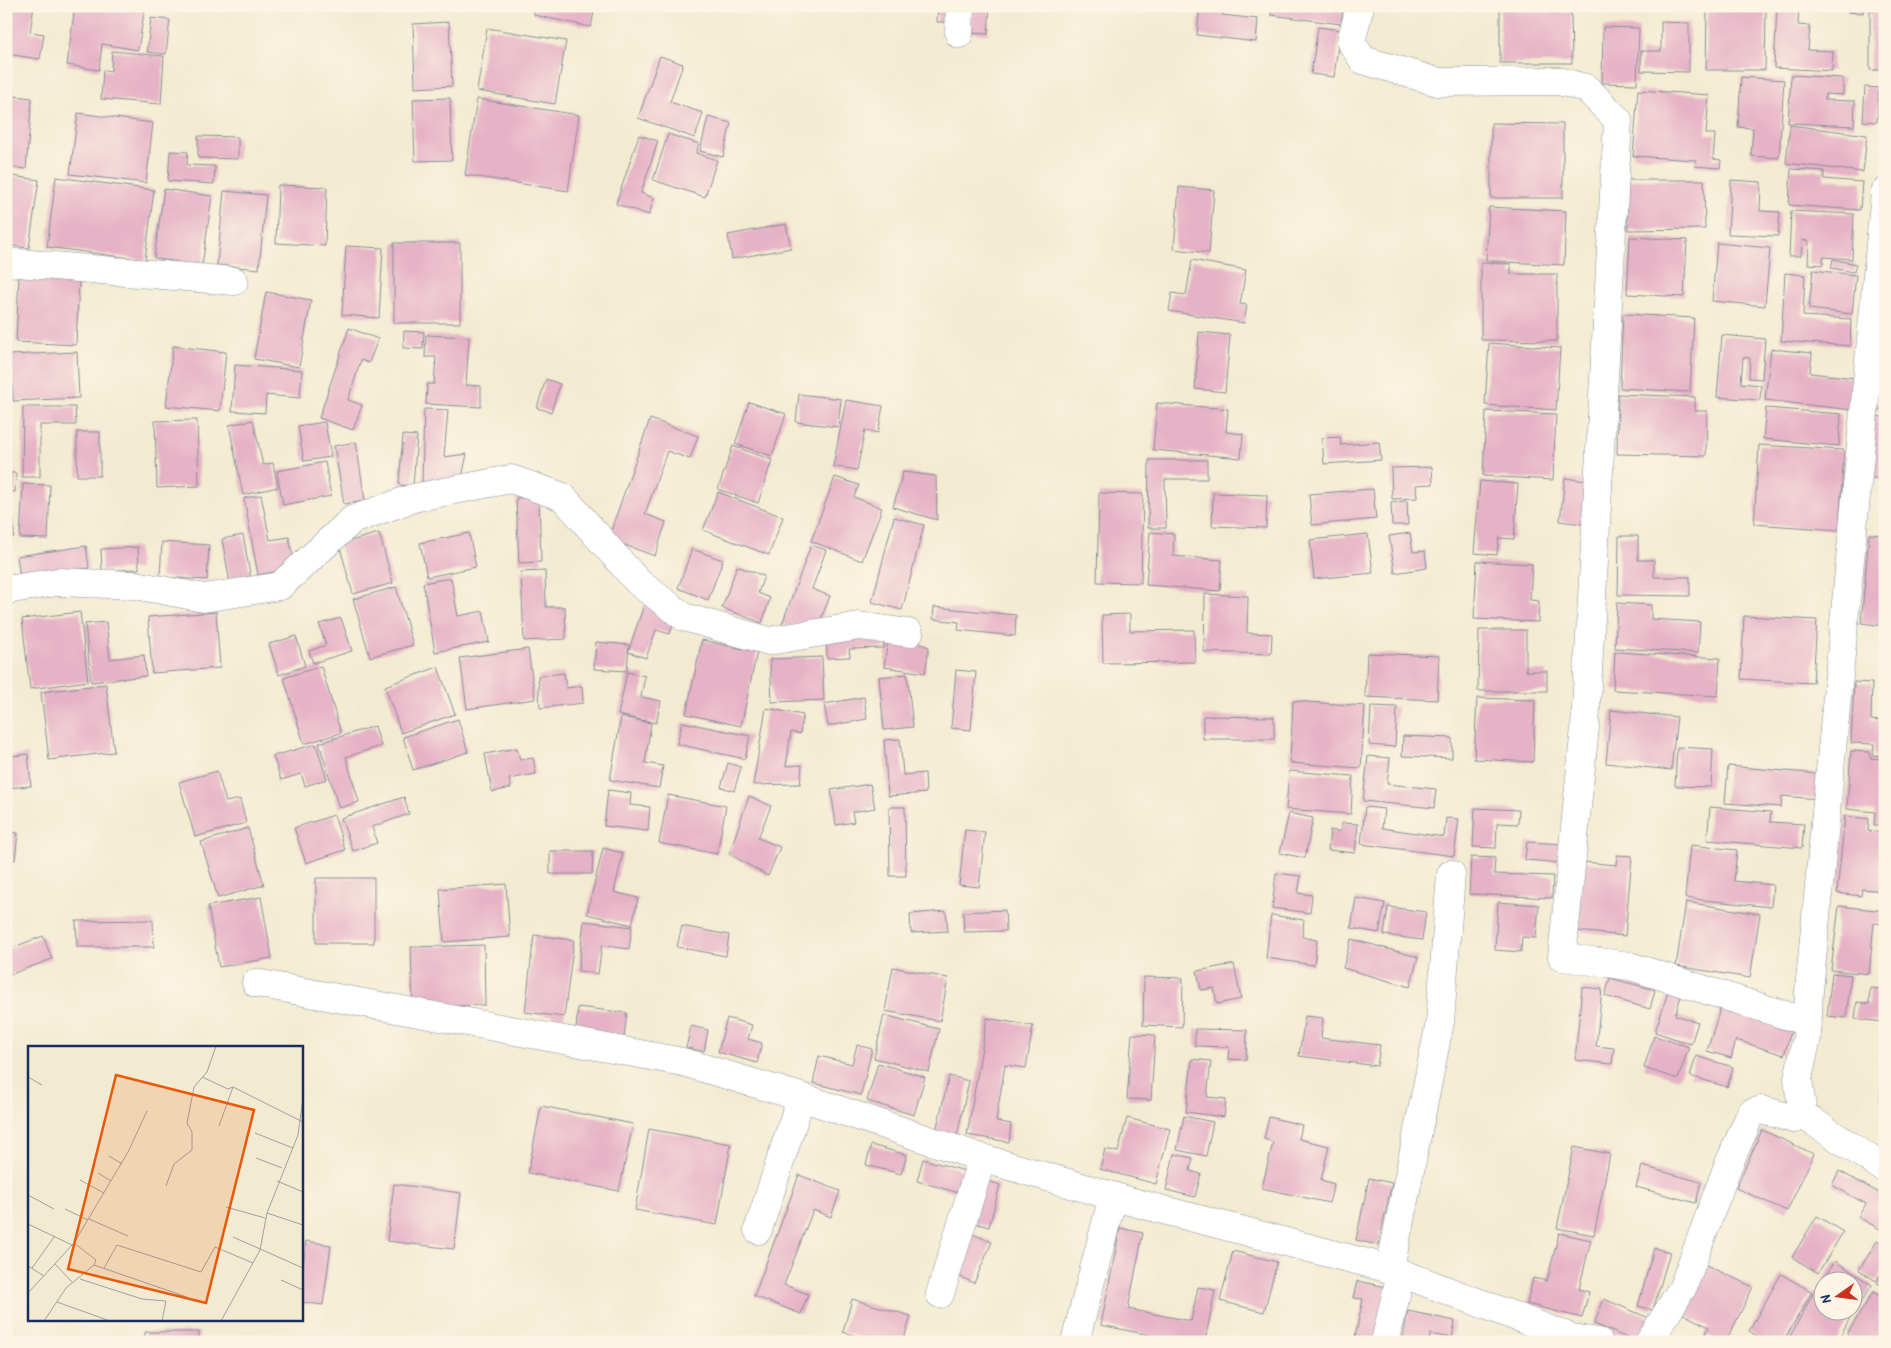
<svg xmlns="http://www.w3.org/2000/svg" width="1891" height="1348" viewBox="0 0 1891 1348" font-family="'Patrick Hand',sans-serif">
	<rect width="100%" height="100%" fill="#fcf5e5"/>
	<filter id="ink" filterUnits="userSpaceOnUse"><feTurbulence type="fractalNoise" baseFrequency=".02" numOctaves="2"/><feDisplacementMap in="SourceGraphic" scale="10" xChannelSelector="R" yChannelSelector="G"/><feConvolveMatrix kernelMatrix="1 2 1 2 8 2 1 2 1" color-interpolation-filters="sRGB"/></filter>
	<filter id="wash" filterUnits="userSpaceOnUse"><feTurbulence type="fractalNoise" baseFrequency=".0096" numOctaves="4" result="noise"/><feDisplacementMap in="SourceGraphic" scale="20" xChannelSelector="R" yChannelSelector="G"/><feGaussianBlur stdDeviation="1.12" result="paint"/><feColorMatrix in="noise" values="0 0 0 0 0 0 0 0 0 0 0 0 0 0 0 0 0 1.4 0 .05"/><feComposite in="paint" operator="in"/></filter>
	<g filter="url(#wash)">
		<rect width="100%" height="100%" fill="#f3ebd1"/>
		<g id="blocks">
			<path fill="#e6b2c6" d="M13 6H34L30 32 44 34 40 59 6 54Z
				M75 6H145L138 50 102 44 99 70 67 65Z
				M535 6H595L591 27 534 15Z
				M938 6H953V22H937Z
				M972 6H990L988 34 970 33Z
				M1200 6H1223L1222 15 1258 19 1256 42 1197 35Z
				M1272 6H1343L1341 24 1271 15Z
				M1500 6H1548V12H1571L1572 63H1500Z
				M1777 6H1799L1798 25 1810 26 1808 50 1833 51 1832 71 1774 68Z
				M1848 6H1863V13L1848 12Z
				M1707 8 1766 9 1765 70H1706Z
				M1870 10H1885V70H1870Z
				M151 18 170 20 166 54 147 52Z
				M449 22 452 86 415 88 413 24Z
				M1661 22 1689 23V72L1641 71V51H1661Z
				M1318 27 1340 30 1334 77 1311 74Z
				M1603 27 1639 28 1637 84 1602 83Z
				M487 28 566 41 555 104 477 91Z
				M112 51 164 56 161 104 101 99 103 70 111 71Z
				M660 56 683 64 670 102 703 113 695 138 638 118Z
				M1791 75 1843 78V95L1825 94V100L1855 101 1854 126 1788 123Z
				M1741 77 1784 80 1779 158 1751 156 1753 128 1738 127Z
				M1865 87 1879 88 1877 122 1863 121Z
				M1638 90 1709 95 1706 134H1715L1713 159 1721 160 1720 168 1695 166 1696 160 1633 156Z
				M6 95 32 98 26 169 6 167Z
				M450 98 452 160 415 161 413 99Z
				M477 99 579 115 568 191 465 175Z
				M78 113 153 123 146 183 70 174Z
				M708 117 731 123 723 157 700 151Z
				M1491 123 1563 124V198H1491Z
				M1790 125 1867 135 1863 172 1786 163Z
				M668 134 699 144 696 153 717 160 705 197 653 180Z
				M639 135 658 141 641 193 654 198 649 215 616 204Z
				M198 136 238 137V159L198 158Z
				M170 151 188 152 187 165 215 166 214 184 168 181Z
				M1791 169 1824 171V179L1862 182 1860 210 1789 205Z
				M6 175 39 180 29 248 6 245Z
				M56 177 154 190 145 260 47 247Z
				M1627 180H1704L1705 229 1628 230Z
				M1731 180 1761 182 1760 211 1780 212 1778 236 1728 234Z
				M278 185 327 187 325 246 276 243Z
				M1179 187 1214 190 1209 253 1174 249Z
				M164 189 212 196 202 266 154 258Z
				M224 191 266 195 259 269 217 265Z
				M1489 207 1566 211 1564 265 1486 261Z
				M1791 211 1854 214 1852 259 1823 257V265L1808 264 1809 241 1802 240 1801 256H1789Z
				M786 224 791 248 732 259 728 235Z
				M1630 237 1687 240 1684 297 1627 294Z
				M394 243H460V323H394Z
				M1717 243 1770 248 1765 306 1712 301Z
				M346 246 383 248 379 318 342 315Z
				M1833 259 1856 264 1854 272 1831 268Z
				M1192 260 1246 270 1240 304 1247 305 1244 323 1169 311 1172 293 1186 295Z
				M1481 263 1511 264V274H1557V341L1481 340Z
				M1813 270 1856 275 1852 314 1809 309Z
				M1785 273 1805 275 1803 316 1851 319 1850 346 1781 341Z
				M19 276 79 279 76 345 16 342Z
				M266 292 311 300 299 367 254 359Z
				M1623 314 1694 318 1690 392 1620 388Z
				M349 328 378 339 369 363 361 360 348 400 362 405 353 430 319 418Z
				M404 331 424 332 423 349 403 348Z
				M1199 332 1230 335 1225 392 1195 389Z
				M426 335 469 337 466 385 481 386V407L426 404 427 384H434L436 357H425Z
				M1722 335 1765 339 1762 379 1749 378 1750 358 1743 357 1741 383 1761 385 1760 400 1717 397Z
				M1489 343 1560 348 1556 410 1485 405Z
				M173 346 226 352 220 411 166 406Z
				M1771 349 1812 353 1810 373 1856 378 1853 410 1765 400Z
				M77 352 79 398 13 401 10 355Z
				M1877 352H1885V409H1875Z
				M235 365 302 370 300 398 266 395 265 413 232 411Z
				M546 379 560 384 551 412 537 408Z
				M799 394 841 399 838 427 796 422Z
				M1618 394 1695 397V411H1707L1706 456 1617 454Z
				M846 400 883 406 878 433 865 430 857 470 833 466Z
				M749 402 786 414 772 456 735 444Z
				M1157 403 1228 409 1226 432 1243 434 1241 458 1153 450Z
				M23 407H75L76 425H40V477H22Z
				M1766 408 1841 414 1839 446 1763 439Z
				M424 409 448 410 444 457 467 454 462 477 422 482Z
				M1486 411 1556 414 1553 480 1483 476Z
				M1873 416 1885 417V479L1870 478Z
				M650 419 698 436 690 459 667 451 645 514 666 522 655 556 608 539Z
				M197 420 199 486 157 488 155 421Z
				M253 420 263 465 273 463 278 487 243 495 229 425Z
				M325 422 331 457 304 461 298 426Z
				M77 432H100V476H77Z
				M403 435 417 436 413 486 399 485Z
				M1340 437 1341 445 1379 442 1381 460 1324 464 1322 438Z
				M356 442 365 501 344 504 334 446Z
				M1759 445 1844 450 1839 530 1754 524Z
				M733 446 772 460 758 503 718 489Z
				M1149 460H1207V479H1165L1166 528H1148Z
				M325 462 331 496 283 505 277 471Z
				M1432 467 1433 484 1416 485 1417 498 1392 499 1391 468Z
				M903 472 936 476 937 520 893 507Z
				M6 473H16L15 492 6 491Z
				M835 477 859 485 854 497 882 508 862 561 811 541Z
				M1565 478 1594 482 1589 525 1560 521Z
				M1480 481 1518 484 1514 539 1499 538 1497 555 1474 553Z
				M23 484 50 485 48 539 20 538Z
				M1373 489 1376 519 1312 525 1309 494Z
				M718 492 783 517 769 555 703 530Z
				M1099 493 1143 494 1141 583 1097 582Z
				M1213 493 1267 495 1266 528 1212 526Z
				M261 495 270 540 289 537 295 568 258 575 244 498Z
				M539 497 541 562 519 563 516 498Z
				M1407 501 1408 525H1392L1391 502Z
				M6 517H13L14 537H6Z
				M894 517 924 525 902 610 872 602Z
				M1150 532 1174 534 1173 556 1222 560 1220 591 1146 585Z
				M379 533 393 583 353 594 339 544Z
				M469 533 476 567 427 577 420 543Z
				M1410 533 1413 552 1425 551 1427 568 1395 573 1389 536Z
				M1368 534 1373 573 1314 579 1310 540Z
				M1869 534 1885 535V626L1861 623Z
				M243 535 251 579 230 583 222 539Z
				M1619 536H1638V560H1654V577H1690V596L1618 595Z
				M162 542 209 545 207 580 160 577Z
				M811 545 826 550 812 589 830 596 821 619 789 626 782 624Z
				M86 546 89 568 20 577 17 556Z
				M138 547 139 569 102 571 101 549Z
				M692 549 723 560 708 600 678 588Z
				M1477 561 1532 564 1530 600 1539 601 1538 622 1474 619Z
				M737 566 764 576 758 593 770 598 762 623 722 608Z
				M545 571 546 607H565L566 639 524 641 521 572Z
				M451 578 458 616 483 611 489 642 435 652 423 583Z
				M396 587 413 645 370 657 353 599Z
				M1205 594 1248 596 1247 633 1272 634 1271 654 1204 652Z
				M1617 603 1651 605V619L1700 622 1698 653 1615 648Z
				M644 605 676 615 670 634 656 630 646 658 628 652Z
				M934 607 1016 615 1015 636 958 630 959 622 933 619Z
				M80 612 88 681 30 689 22 619Z
				M216 612 220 668 152 673 148 617Z
				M1130 614V631L1194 630 1195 662 1103 663 1102 615Z
				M1744 616 1817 620 1813 683 1741 679Z
				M341 618 352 651 313 663 309 651 326 645 319 624Z
				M106 622 110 659 144 655 146 676 91 682 85 624Z
				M883 630 884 648 849 649 850 657 827 658 826 633Z
				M1479 630H1526V671H1547V691H1478Z
				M889 632 929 647 925 673 884 667Z
				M296 636 305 666 279 675 269 644Z
				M702 640 757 652 741 726 686 714Z
				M596 642 629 645 627 671 594 669Z
				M528 649 535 699 467 709 460 658Z
				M1615 652 1720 658 1718 696 1613 690Z
				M1367 653 1439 656 1437 700 1365 697Z
				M822 657 824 700 772 702 770 659Z
				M321 666 341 733 304 744 284 678Z
				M438 667 455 714 401 733 385 686Z
				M956 670 976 672 971 730 951 728Z
				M627 672 645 676 641 697 661 701 656 723 618 715Z
				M564 673 566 688 582 686 583 703 540 708 538 676Z
				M907 674 913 727 884 730 879 677Z
				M1854 682 1872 683 1871 720 1881 721 1882 691H1885V756L1873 755 1874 744 1851 743Z
				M106 684 114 752 49 760 41 692Z
				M864 697 867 719 828 726 824 704Z
				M1477 698 1535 700 1533 762 1474 759Z
				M1293 701 1365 706 1361 768 1290 763Z
				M1371 706 1397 707 1395 747 1369 745Z
				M766 708 803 715 800 734 791 732 786 766 802 765 800 784 753 785Z
				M1611 710 1677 717 1671 770 1606 763Z
				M1203 716 1274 717V739H1203Z
				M621 717 651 723 645 763 663 766 659 788 610 780Z
				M458 719 468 752 413 770 403 737Z
				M682 722 750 736 745 759 677 744Z
				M375 726 381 746 346 757 359 802 339 808 319 743Z
				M1403 736 1452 738V758L1402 756Z
				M900 739 903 775 925 773 926 793 888 796 884 740Z
				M316 744 327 779 305 786 301 774 281 780 273 756Z
				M1677 747 1713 749 1711 787 1675 786Z
				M517 748 520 760 533 758 536 774 509 779 511 788 492 792 485 754Z
				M1851 751 1870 752V758L1885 759V825H1874L1875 812 1847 809Z
				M28 754 31 786 6 788V757Z
				M1368 756 1390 758 1387 784 1436 789 1434 808 1363 801Z
				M728 763 741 767 734 791 721 787Z
				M1728 766 1820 774 1818 799 1782 796 1781 807 1725 803Z
				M217 771 226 802 240 799 246 823 195 837 179 782Z
				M1289 771 1353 776 1351 814 1286 809Z
				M870 784 875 808 852 812 854 822 836 825 831 790Z
				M608 790 631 793 630 805 650 807 648 831 604 826Z
				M668 795 726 806 717 854 659 843Z
				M749 796 771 806 758 838 780 847 768 876 729 854Z
				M404 797 409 814 372 827 377 843 353 851 341 818Z
				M889 807H905L906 876H890Z
				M1365 807 1384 809 1382 828 1444 837 1446 818 1459 819 1454 856 1361 844Z
				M1710 807 1771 812 1770 822 1804 824 1802 848 1707 840Z
				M1475 808 1519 810 1518 824 1497 823 1496 848 1473 847Z
				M1289 813 1313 818 1305 858 1280 853Z
				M334 815 345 850 306 863 294 828Z
				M1845 816 1869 819 1868 831 1885 833V891L1862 889 1861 896 1837 893Z
				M1341 823 1358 824 1355 853 1328 850 1330 830 1340 832Z
				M248 828 264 885 218 898 201 842Z
				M965 830 985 832 979 887 959 885Z
				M6 832 18 833 15 860 6 859Z
				M1527 842 1564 844 1563 863 1525 860Z
				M1690 845 1737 850 1734 881 1773 885 1771 907 1685 898Z
				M603 848 623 853 614 892 638 898 632 925 587 914Z
				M550 851H593L592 874H550Z
				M1617 855 1632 856 1625 936 1577 931 1583 862 1616 865Z
				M1471 857 1495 858 1494 874 1553 876 1552 898 1469 894Z
				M1276 873 1301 876 1298 893 1312 895 1310 913 1272 908Z
				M316 878H374V943H316Z
				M506 884 510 937 444 942 440 889Z
				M261 897 272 958 219 967 208 906Z
				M1356 898 1385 903 1379 933 1351 928Z
				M1498 902 1539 905 1536 938 1522 937 1521 952 1495 950Z
				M1686 902 1760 914 1750 978 1676 966Z
				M1839 906 1885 911V924L1874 923 1869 974 1831 970Z
				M1388 907 1426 912 1422 940 1384 935Z
				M1005 910 1006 931 964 932 963 912Z
				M946 911 948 931 911 933 910 914Z
				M1271 915 1304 920 1302 937 1317 940 1314 965 1266 958Z
				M153 920 154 947H77L76 921Z
				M584 921 632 927 629 949 602 945 598 974 578 971Z
				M682 926 729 935 726 956 677 947Z
				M534 935 574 940 564 1017 525 1012Z
				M43 936 52 959 6 976V950Z
				M1351 939 1418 957 1410 987 1343 968Z
				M484 945 485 1005 413 1007 411 947Z
				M1234 964 1241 999 1217 1004 1214 988 1201 990 1197 971Z
				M893 967 948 978 940 1021 885 1011Z
				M1832 973 1851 975 1846 1018 1827 1016Z
				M1144 977 1183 978 1182 1027 1143 1025Z
				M1610 978 1655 990 1650 1009 1605 996Z
				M1582 987 1602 989 1596 1046 1614 1048 1612 1064 1575 1060Z
				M1870 988 1885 989V1022L1855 1019 1857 1002 1869 1004Z
				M1668 992 1681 996 1675 1015 1698 1022 1691 1044 1655 1032Z
				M578 1007 627 1013 624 1037 576 1031Z
				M1720 1009 1791 1031 1784 1055 1736 1040 1731 1058 1707 1051Z
				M884 1015 939 1029 929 1072 874 1058Z
				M1305 1016 1323 1018 1321 1038 1380 1045 1377 1066 1299 1056Z
				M727 1018 752 1025 748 1039 762 1043 757 1063 718 1052Z
				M987 1018 1033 1026 1026 1068 1005 1065 996 1121 1011 1124 1009 1142 967 1135Z
				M691 1026 708 1030 704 1051 686 1048Z
				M1195 1029 1247 1030 1246 1060 1228 1059 1229 1047 1195 1046Z
				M1132 1034 1155 1035 1151 1100 1127 1099Z
				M1654 1036 1689 1047 1678 1079 1644 1068Z
				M857 1045 872 1049 861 1095 813 1083 819 1056 852 1064Z
				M1696 1056 1733 1067 1727 1087 1690 1076Z
				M1192 1059 1211 1061 1207 1097 1226 1099 1224 1117 1186 1112Z
				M878 1063 925 1077 914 1115 867 1101Z
				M1883 1064H1885V1101H1880Z
				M949 1076 969 1081 957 1136 936 1131Z
				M541 1106 633 1124 619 1191 528 1173Z
				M1184 1116 1213 1122 1206 1156 1177 1150Z
				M1269 1117 1302 1125 1299 1139 1329 1146 1321 1180 1334 1184 1329 1203 1262 1188 1273 1142 1264 1139Z
				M1127 1118 1170 1129 1156 1184 1100 1169 1105 1149 1118 1152Z
				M649 1129 731 1144 717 1225 635 1210Z
				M1762 1130 1814 1154 1787 1211 1736 1188Z
				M871 1145 907 1155 901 1174 866 1165Z
				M1574 1147 1610 1154 1594 1235 1557 1228Z
				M1174 1154 1193 1158 1190 1171 1201 1174 1195 1197 1166 1190Z
				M923 1159 965 1171 959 1193 917 1181Z
				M1642 1166 1701 1182 1696 1203 1636 1187Z
				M1839 1171 1885 1196V1232L1858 1217 1866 1204 1832 1185Z
				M799 1175 840 1191 831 1217 813 1210 784 1285 808 1294 801 1314 754 1296Z
				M1369 1178 1392 1183 1378 1245 1356 1240Z
				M982 1179 1000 1185 989 1227 971 1222Z
				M394 1184 461 1193 454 1249 387 1241Z
				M1817 1216 1843 1232 1818 1273 1792 1257Z
				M1120 1228 1143 1233 1128 1309 1191 1321 1198 1287 1215 1290 1205 1342H1183L1101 1325Z
				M968 1232 992 1242 974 1283 952 1273Z
				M1559 1233 1591 1240 1579 1289 1589 1292 1582 1318 1527 1304 1533 1278 1547 1281Z
				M306 1241 331 1245 323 1305 301 1302V1282Z
				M1877 1241 1885 1246V1267L1876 1281 1859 1270Z
				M1654 1248 1670 1252 1653 1310 1638 1306Z
				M1233 1251 1277 1262 1264 1312 1220 1301Z
				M1835 1261 1872 1285 1860 1304 1854 1299V1280L1823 1279Z
				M1704 1264 1753 1287 1726 1342H1720L1705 1334 1709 1327 1681 1313Z
				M1885 1271V1288L1877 1283Z
				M1781 1274 1812 1292 1783 1342H1754L1757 1336 1749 1331Z
				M1357 1281 1386 1287 1375 1342H1354L1363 1299 1353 1298Z
				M1814 1292 1824 1298V1310H1846L1852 1314 1837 1342H1787Z
				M1873 1292 1885 1299V1342H1859L1847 1334Z
				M852 1299 911 1316 903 1342H876L843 1332Z
				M1604 1299 1649 1318 1637 1342 1594 1324Z
				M1408 1311 1455 1321 1452 1338 1430 1334 1429 1342H1402Z
				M145 1332H199V1342H145Z"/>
		</g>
	</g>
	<g filter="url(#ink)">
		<use href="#blocks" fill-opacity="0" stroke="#878d98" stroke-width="1"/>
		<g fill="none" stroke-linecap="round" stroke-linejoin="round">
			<defs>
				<path id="street" d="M1360 6 1351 42 1363 60 1438 82 1559 81 1586 88 1618 120 1585 727 1562 957 1630 966 1807 1022
					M959 34 960 6
					M1885 192 1809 991 1807 1037 1798 1079 1803 1115 1885 1169
					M6 262 234 281
					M6 590 57 582 135 585 204 598 280 586 352 520 413 498 511 479 563 497 638 582 684 617 769 641 859 626 909 633
					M256 983 683 1062 801 1097 982 1158 1129 1201 1390 1269 1572 1338 1599 1342
					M758 1230 801 1097
					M1390 1269 1440 1022 1451 874
					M940 1294 982 1158
					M1075 1342 1113 1196
					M1385 1342 1401 1273
					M1649 1342 1683 1287 1727 1168 1751 1113 1762 1110 1794 1119 1803 1115"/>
			</defs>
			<use href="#street" stroke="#878d98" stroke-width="29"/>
			<use href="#street" stroke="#fff" stroke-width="28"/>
		</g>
	</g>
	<g transform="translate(28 1046)">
		<rect width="275" height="275" fill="#f3ebd1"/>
		<path fill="none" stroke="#9da0a3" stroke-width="1" d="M0 31 14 39M174 31 200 43 205 41 275 76M191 80 205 41M227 87 265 102M81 110 94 118M228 112 254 122M70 127 83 135M52 134 76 147M249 135 275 146M138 140 146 118 164 104V86L159 77 166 41 179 26 188 0M0 149 26 163M198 161 237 172M37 163 60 174M239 167 275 179M61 173 100 190M0 178 44 199M205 191 275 222M46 197 68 214 66 219M27 218 44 236M0 220 16 230M4 222 26 191M76 222 89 199 173 226 187 201 225 217M52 233 114 253 138 255 134 275M253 234 275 244M0 247 46 197 100 106 119 65M29 256 82 275M16 275 38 242 66 219 159 251M193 275 232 204 239 167 270 89 275 52"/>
		<path fill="#e8590c" fill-opacity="0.15" stroke="#e8590c" stroke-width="2.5" d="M88 29 226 64 178 257 40 223Z"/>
		<rect width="275" height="275" fill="none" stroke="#1b2f5e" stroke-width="2.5"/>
	</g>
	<rect width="1891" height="1348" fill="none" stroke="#fcf5e5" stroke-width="25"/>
	<g transform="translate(1838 1296) rotate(256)"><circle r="24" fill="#fcf5e5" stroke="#a2a6af"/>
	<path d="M0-4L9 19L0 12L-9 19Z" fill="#c8321e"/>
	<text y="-8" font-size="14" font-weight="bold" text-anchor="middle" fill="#1b2f5e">N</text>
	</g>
</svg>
